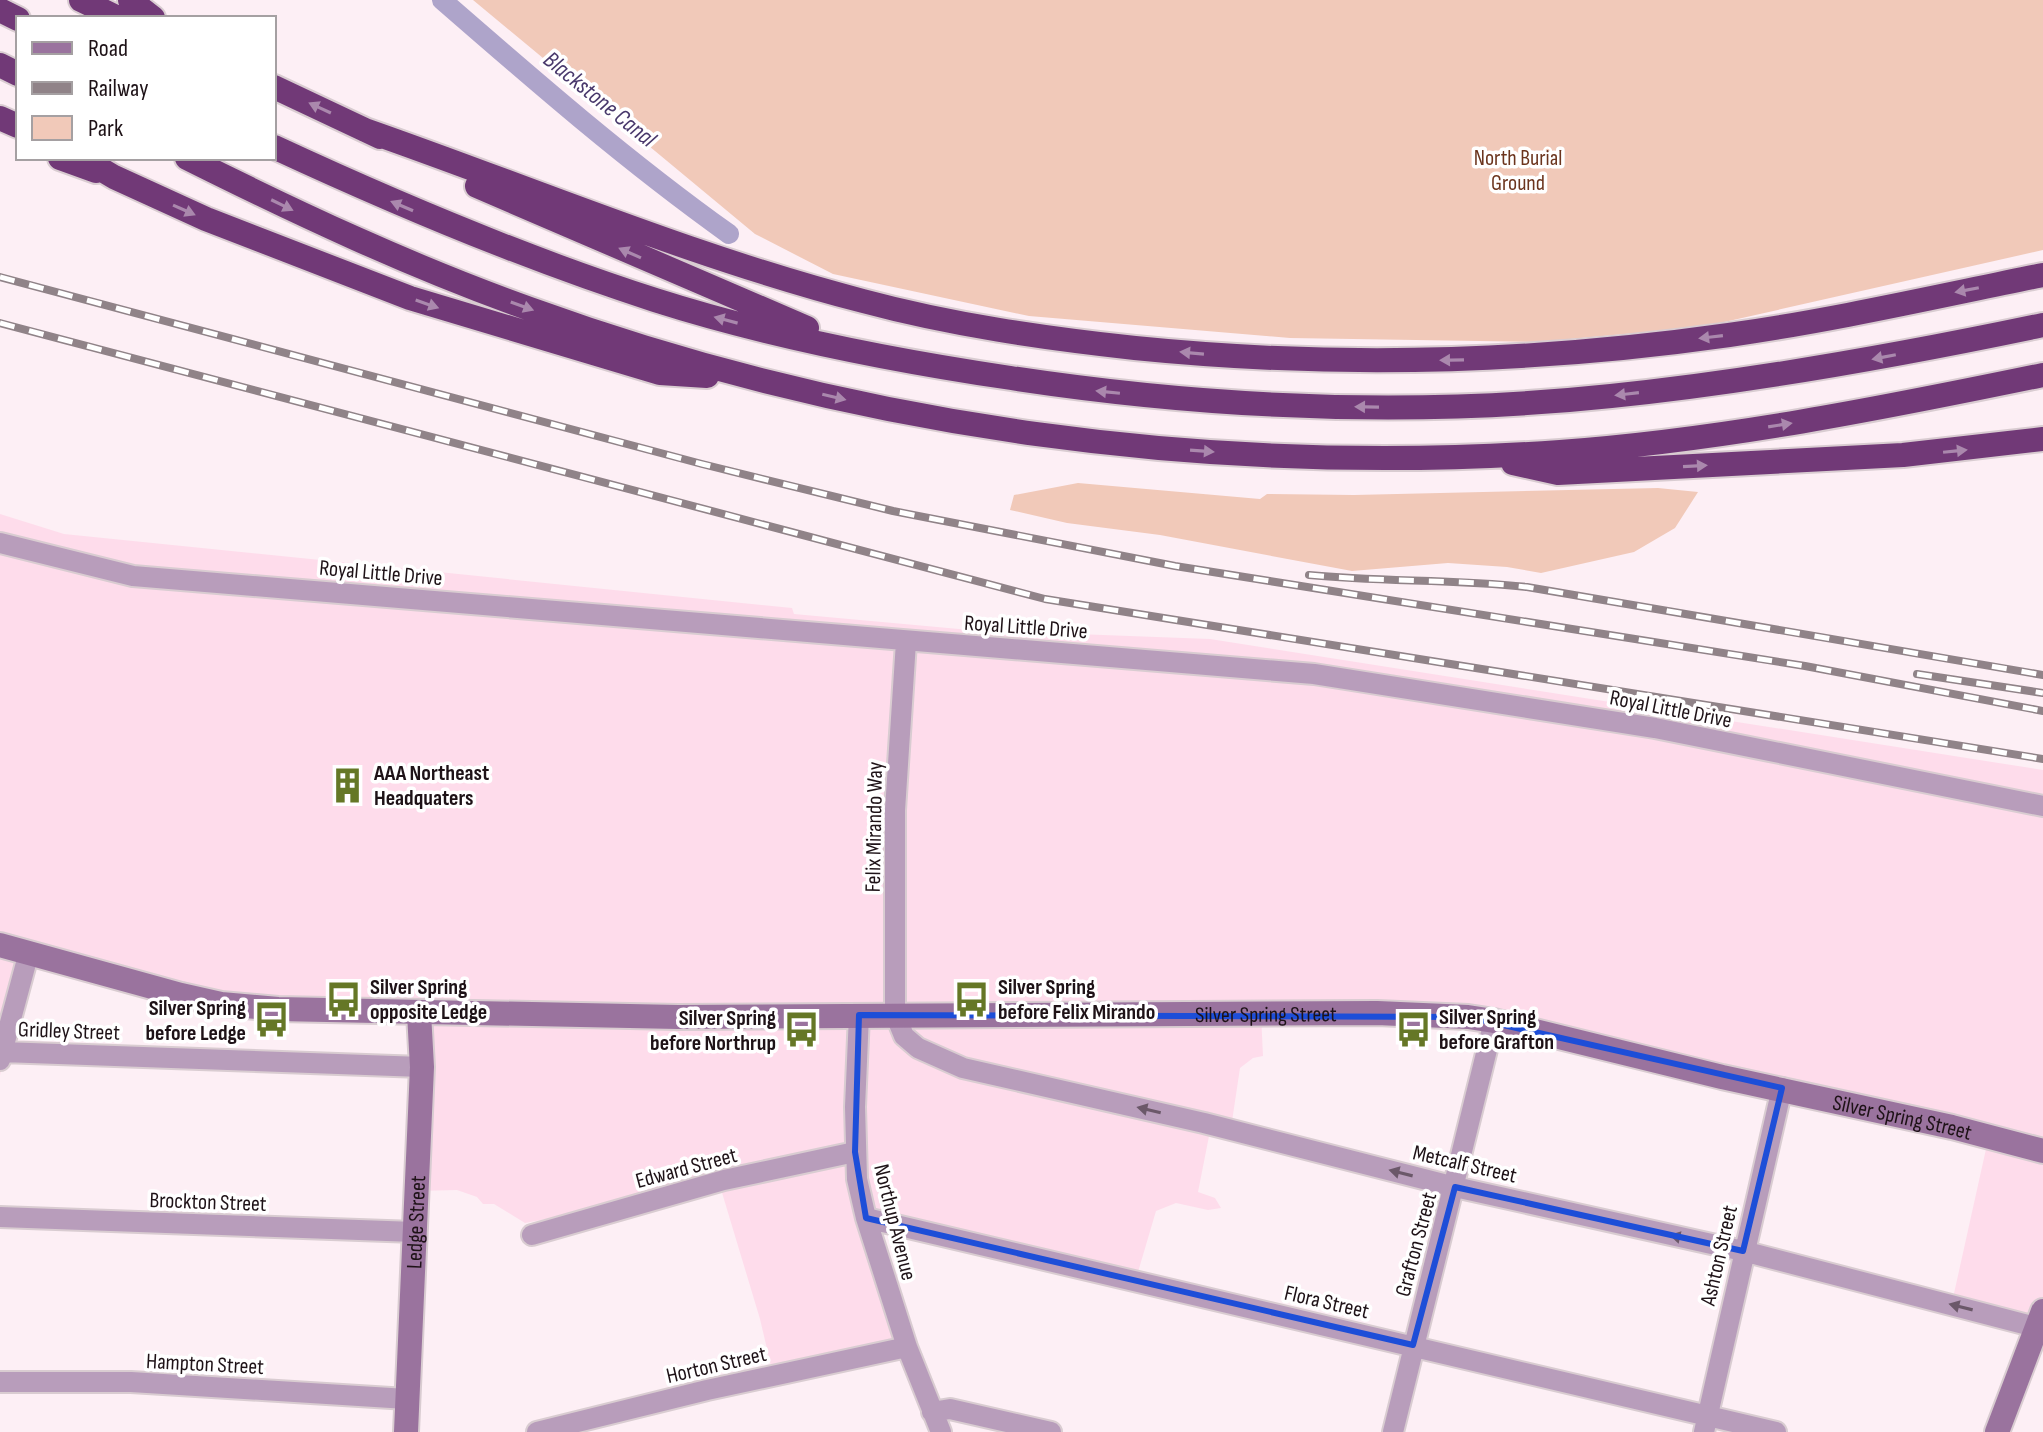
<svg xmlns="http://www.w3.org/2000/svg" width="2043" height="1432" viewBox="0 0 2043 1432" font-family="'Sofia Sans Condensed',sans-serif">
	<rect width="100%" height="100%" fill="#fdeff5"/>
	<path fill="#fedceb" d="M0 514 64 534 792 608 794 614 970 630 1210 639 2043 770V1320L1953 1298 1988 1140 1506 1023 1261 1014 1263 1056 1253 1058 1240 1068 1231 1128 1211 1126 1198 1192 1215 1198 1221 1208 1208 1210 1176 1203 1156 1211 1138 1272 882 1214 884 1247 905 1340 771 1366 760 1319 720 1186 525 1223 494 1204H483L477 1197 457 1190 416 1191 422 1022 275 1010 31 952 0 1075Z"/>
	<path fill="#f1c9b9" d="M473 0H2043V250L1702 327 1537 342 1290 338 1029 316 833 274 755 234Z
		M1078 483 1260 499 1267 494 1354 495 1658 488 1698 492 1675 528 1634 552 1541 573 1507 567 1448 563 1352 571 1160 535 1067 523 1010 510 1014 495Z"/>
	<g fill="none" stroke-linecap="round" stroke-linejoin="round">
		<path stroke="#aea4ca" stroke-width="20" d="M442 0C535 81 628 162 729 234"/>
		<defs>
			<path id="street" d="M0 543 133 576 1314 674 1655 728 2043 806
				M906 642 895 810V1014L904 1036 918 1048 963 1068 1204 1123 1455 1187 1743 1251 2043 1329
				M859 1015 855 1107 857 1179 866 1218 907 1347 941 1432
				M2 1052 422 1067
				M0 1060 29 952
				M0 1217 415 1232
				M866 1218 1776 1432
				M532 1235 724 1180 855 1152
				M0 1382H131L407 1399
				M932 1412 950 1409 1051 1432
				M537 1432 707 1390 907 1347
				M1393 1432 1494 1021
				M1704 1432 1782 1088"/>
			<g id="secondary">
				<path id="s1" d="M0 945 181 995 221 1004 278 1009 678 1017 1377 1013 1468 1017 1494 1021 1722 1077 1952 1127 2043 1151"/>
				<path id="s2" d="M406 1432 422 1067 419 1013"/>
				<path d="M1997 1432 2043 1311"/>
			</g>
			<path id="highway" d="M81 0 118 18
				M130 0 153 18
				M0 10 18 19
				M0 65 18 74
				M274 87 380 137
				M0 118 18 126
				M365 130C531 188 693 257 863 301 952 325 1044 338 1135 348 1333 368 1532 363 1729 335 1835 320 1939 296 2043 275
				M274 147C399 205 524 258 655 300 771 337 890 360 1011 378 1209 408 1412 417 1611 396 1757 381 1900 355 2043 325
				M60 158 96 171
				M82 158 114 177 206 219 410 298 660 373 707 376
				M187 158C299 214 412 267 530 309 858 428 1211 476 1560 452 1723 440 1883 408 2043 375
				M477 186 807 328
				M1513 463 1558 473 1903 455 2043 439"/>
		</defs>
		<use href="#street" stroke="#d9ccd1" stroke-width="24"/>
		<use href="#secondary" stroke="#d9ccd1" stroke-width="28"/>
		<use href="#highway" stroke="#d9ccd1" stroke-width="28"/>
		<use href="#street" stroke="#b89dbb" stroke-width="20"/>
		<use href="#secondary" stroke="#9a739e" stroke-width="24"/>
		<use href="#highway" stroke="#713977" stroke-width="24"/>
		<defs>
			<path id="rail" d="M0 277 702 464 893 511 1175 566 1805 666 2043 711
				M0 323 1045 599 2043 759
				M1309 575C1382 582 1454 579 1527 587L2043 675
				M1917 674 2043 693"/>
		</defs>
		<use href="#rail" stroke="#908388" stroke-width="8"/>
		<use href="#rail" stroke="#fff" stroke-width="5" stroke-dasharray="15" stroke-linecap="butt"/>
	</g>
	<defs><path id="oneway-solid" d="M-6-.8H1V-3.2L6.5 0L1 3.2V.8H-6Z" transform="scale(2)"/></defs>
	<g fill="#aa88ad">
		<use href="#oneway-solid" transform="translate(320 108) rotate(-155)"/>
		<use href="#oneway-solid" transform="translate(282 205) rotate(26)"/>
		<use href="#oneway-solid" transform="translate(402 206) rotate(-157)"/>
		<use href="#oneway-solid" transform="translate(184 210) rotate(24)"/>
		<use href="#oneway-solid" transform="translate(630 253) rotate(-156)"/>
		<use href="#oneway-solid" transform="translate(1967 290) rotate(169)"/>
		<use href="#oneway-solid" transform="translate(427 304) rotate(19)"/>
		<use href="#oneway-solid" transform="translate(522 306) rotate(20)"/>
		<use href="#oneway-solid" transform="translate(726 320) rotate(-165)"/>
		<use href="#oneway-solid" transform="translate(1711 337) rotate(173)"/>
		<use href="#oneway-solid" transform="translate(1192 353) rotate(-175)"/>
		<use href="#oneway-solid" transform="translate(1884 357) rotate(169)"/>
		<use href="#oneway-solid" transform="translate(1452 360) rotate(179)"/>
		<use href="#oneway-solid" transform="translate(1108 392) rotate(-174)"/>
		<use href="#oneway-solid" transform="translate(1627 394) rotate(173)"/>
		<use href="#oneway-solid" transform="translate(834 397) rotate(13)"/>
		<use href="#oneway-solid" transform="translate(1367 407) rotate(-179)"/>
		<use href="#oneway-solid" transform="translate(1780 425) rotate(-9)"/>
		<use href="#oneway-solid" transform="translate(1202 451) rotate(4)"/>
		<use href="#oneway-solid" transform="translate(1955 451) rotate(-6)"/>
		<use href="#oneway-solid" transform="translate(1695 466) rotate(-3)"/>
	</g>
	<g fill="#6b5869">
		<use href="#oneway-solid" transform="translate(1149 1110) rotate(-167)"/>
		<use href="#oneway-solid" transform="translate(1401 1173) rotate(-166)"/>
		<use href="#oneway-solid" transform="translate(1682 1238) rotate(-167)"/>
		<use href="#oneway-solid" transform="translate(1961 1307) rotate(-166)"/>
	</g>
	<path fill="none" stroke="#1d4ed8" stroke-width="6" stroke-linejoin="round" d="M859 1015 1468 1017 1782 1088 1743 1251 1455 1187 1413 1345 866 1218 855 1152Z"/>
	<defs>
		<symbol id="building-bare" viewBox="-9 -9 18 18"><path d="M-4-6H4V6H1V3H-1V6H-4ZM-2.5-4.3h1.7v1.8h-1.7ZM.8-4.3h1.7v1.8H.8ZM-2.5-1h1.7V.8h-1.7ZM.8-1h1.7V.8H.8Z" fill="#657726" stroke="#fff" stroke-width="2.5" paint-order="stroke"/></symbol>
		<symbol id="bus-bare" viewBox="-9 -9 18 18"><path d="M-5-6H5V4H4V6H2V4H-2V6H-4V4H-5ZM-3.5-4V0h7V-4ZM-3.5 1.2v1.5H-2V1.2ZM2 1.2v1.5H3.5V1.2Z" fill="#657726" stroke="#fff" stroke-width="2.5" paint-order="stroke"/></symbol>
	</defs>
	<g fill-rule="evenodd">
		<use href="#building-bare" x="322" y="760" width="51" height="51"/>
		<use href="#bus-bare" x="318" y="974" width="51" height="51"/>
		<use href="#bus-bare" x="946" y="974" width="51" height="51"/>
		<use href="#bus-bare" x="246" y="994" width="51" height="51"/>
		<use href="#bus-bare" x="1388" y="1004" width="51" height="51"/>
		<use href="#bus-bare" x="776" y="1004" width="51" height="51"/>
	</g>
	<g text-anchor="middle" stroke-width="7" stroke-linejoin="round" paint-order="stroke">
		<g font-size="22" fill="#6b341d" stroke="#fff">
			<text x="1518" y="165">North Burial<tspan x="1518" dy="25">Ground</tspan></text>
		</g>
		<g font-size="22" fill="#1e1217" stroke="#fff">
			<text transform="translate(381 572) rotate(5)" y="8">Royal Little Drive</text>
			<text transform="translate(1026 626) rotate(4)" y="8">Royal Little Drive</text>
			<text transform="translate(1671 708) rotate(11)" y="8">Royal Little Drive</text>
			<text transform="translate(873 827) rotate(-89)" y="8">Felix Mirando Way</text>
			<text dy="8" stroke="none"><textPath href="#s1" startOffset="1274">Silver Spring Street</textPath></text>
			<text transform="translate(69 1030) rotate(2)" y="8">Gridley Street</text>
			<text dy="8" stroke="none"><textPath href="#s1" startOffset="1922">Silver Spring Street</textPath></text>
			<text transform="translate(1465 1163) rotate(13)" y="8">Metcalf Street</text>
			<text transform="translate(686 1167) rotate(-15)" y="8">Edward Street</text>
			<text transform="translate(208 1201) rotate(2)" y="8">Brockton Street</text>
			<text dy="8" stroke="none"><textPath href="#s2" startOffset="210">Ledge Street</textPath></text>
			<text transform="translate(896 1222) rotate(76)" y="8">Northup Avenue</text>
			<text transform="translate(1415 1244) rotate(-75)" y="8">Grafton Street</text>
			<text transform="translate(1718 1255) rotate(-77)" y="8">Ashton Street</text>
			<text transform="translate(1327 1301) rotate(13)" y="8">Flora Street</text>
			<text transform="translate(205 1363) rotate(3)" y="8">Hampton Street</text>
			<text transform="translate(716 1364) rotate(-13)" y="8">Horton Street</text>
		</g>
		<g font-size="22" font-weight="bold" fill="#1e1217" stroke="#fff" text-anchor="start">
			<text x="374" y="780">AAA Northeast<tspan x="374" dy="25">Headquaters</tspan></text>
			<text x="370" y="994">Silver Spring<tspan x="370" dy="25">opposite Ledge</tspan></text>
			<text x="998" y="994">Silver Spring<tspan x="998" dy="25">before Felix Mirando</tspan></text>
			<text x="246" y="1015" text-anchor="end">Silver Spring<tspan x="246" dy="25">before Ledge</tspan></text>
			<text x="1439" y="1024">Silver Spring<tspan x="1439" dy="25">before Grafton</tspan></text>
			<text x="776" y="1025" text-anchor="end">Silver Spring<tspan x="776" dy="25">before Northrup</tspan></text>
		</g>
		<g font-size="24" font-style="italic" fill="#49396c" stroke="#fff">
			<text transform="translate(600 99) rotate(39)" y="8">Blackstone Canal</text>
		</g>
	</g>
	<rect x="16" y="16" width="260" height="144" fill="#ffffff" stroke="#a5a0a2" stroke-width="2"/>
	<rect x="32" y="42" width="40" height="12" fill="#9a739e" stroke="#a5a0a2" stroke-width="2"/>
	<text x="88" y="56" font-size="24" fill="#1e1217">Road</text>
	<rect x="32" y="82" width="40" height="12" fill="#908388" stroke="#a5a0a2" stroke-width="2"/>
	<text x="88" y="96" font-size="24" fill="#1e1217">Railway</text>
	<rect x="32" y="116" width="40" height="24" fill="#f1c9b9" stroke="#a5a0a2" stroke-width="2"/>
	<text x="88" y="136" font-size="24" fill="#1e1217">Park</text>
</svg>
